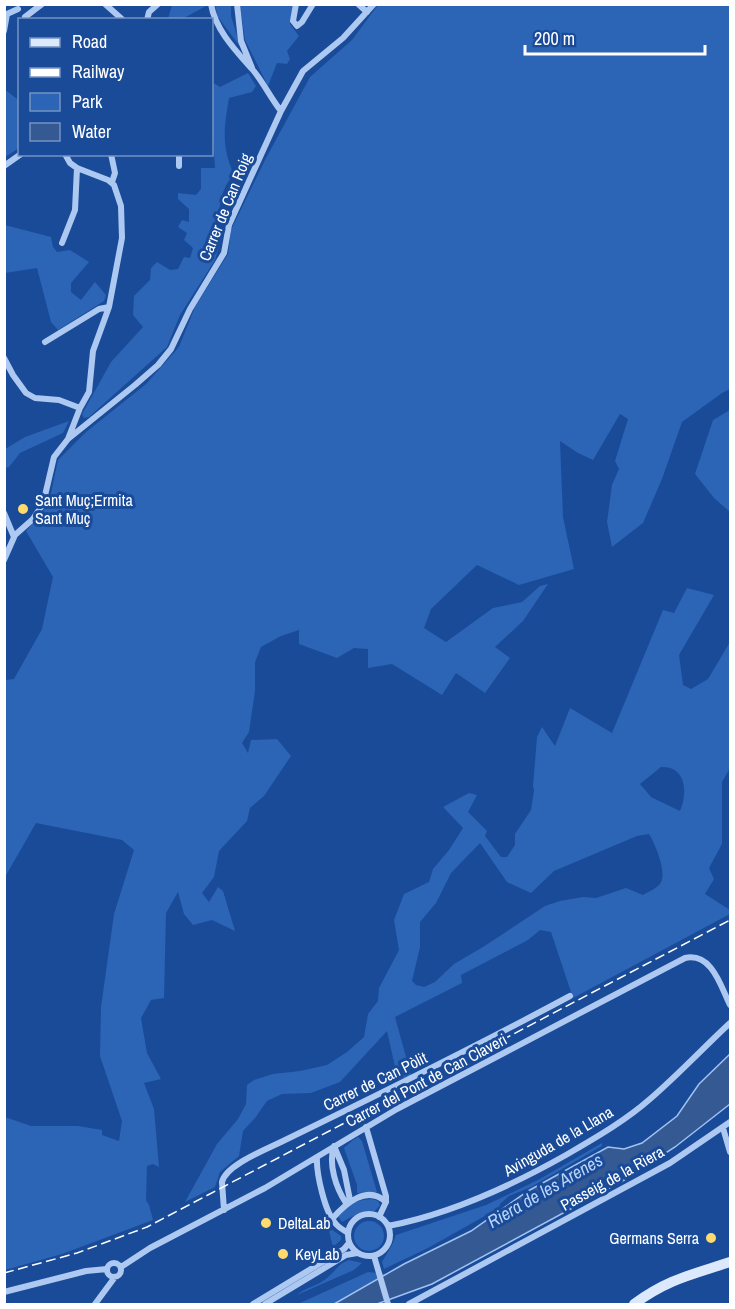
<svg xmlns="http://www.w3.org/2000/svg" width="735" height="1309" viewBox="0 0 735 1309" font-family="'Archivo Narrow',sans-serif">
	<rect width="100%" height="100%" fill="#194b99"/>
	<path fill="#2c64b6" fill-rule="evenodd" d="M172 5 208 4V5L182 19H168Z
		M215 5H231V16L241 48 218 17Z
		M240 5H294L290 24 299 36 287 51 290 59 287 64 277 63 268 86 245 40Z
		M378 5H730V389L722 393 682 422 662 479 643 523 612 547 607 522 612 485 619 469 615 461 628 419 620 414 593 460 578 453 560 441 563 517 574 569 519 585 477 565 431 609 424 628 446 642 493 608 522 602 540 586 548 584 523 621 495 647 510 658 485 693 456 673 442 695 392 664 368 668V649L354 648 337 658 299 644V630L281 636 261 647 255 662V691L249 732 242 743 248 753 251 740 277 739 291 756 264 796 250 808 247 821 219 851 214 877 202 893 209 902 218 887 223 891 235 931 212 920 193 925 184 914 178 892 166 913 164 998 151 1000 141 1018 147 1053 161 1079 144 1083 154 1109 159 1167 153 1164 147 1166 146 1200 149 1205 153 1220 62 1254 5 1270V1117L31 1126H78L102 1130V1135L119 1141 122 1121 100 1056 101 1007 114 914 134 850 122 840 36 823 5 877V680L14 679 42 629 53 577 26 531 44 510 51 493 58 460 86 432 146 384 179 347 195 307 228 254 231 230 265 160 310 77 352 40Z
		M248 73 256 86 252 92 229 98C224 128 221 146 234 175 220 188 220 208 217 226L223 233 215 260 180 315 167 347 89 417 84 418 82 414 111 362 143 327 133 315 134 296 150 280 151 268 157 262 170 270 178 269 184 257 190 258 193 248 184 240 187 233 178 227 182 220 189 222V209L178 199V193L196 195 201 189V168H215L212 121V82L220 87Z
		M4 89 20 101 19 148 5 157Z
		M5 225 51 237 53 247 57 252 70 250 89 262 71 283V292L81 300 95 282 106 295 104 301 58 330 51 322 37 268 5 273Z
		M730 410V512L714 498 695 474 713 420Z
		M69 421 63 433 20 453 9 467 5 468V449L25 437Z
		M687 588 714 595 679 655 683 685 691 689 708 679 730 642V768L722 782V844L709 868 714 879 705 894 730 910V914L573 998 551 932 540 930 528 940 461 975 462 983 395 1017 411 1075 398 1080 387 1031 340 1082 311 1093 282 1094 267 1101 255 1118 243 1131 239 1156 220 1172 215 1187 185 1202 217 1144 238 1119 246 1104 247 1085 254 1080 273 1074 300 1071 327 1065 347 1052 364 1037 368 1014 378 1001 379 988 399 950 394 920 404 894 429 882 433 869 449 850 463 828 443 807 469 793 477 795 468 812 487 831 485 836 501 857H507L515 845V834L531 810 534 790 533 786 537 737 542 727 555 746 570 708 612 733 663 610 674 613ZM661 767C686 766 688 792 680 811L651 797 640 784ZM649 834C655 844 669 875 659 885 655 889 648 892 643 895L626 888 596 898 583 897 560 901 545 906 483 947 454 964 435 982 424 987 416 985 412 981 420 947V922L436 903 451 873 480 843 507 882 531 893 554 871 637 836Z
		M358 1137 362 1141 377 1192 357 1193V1185L344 1148 353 1140Z
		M602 1143V1146L531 1187 509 1196 500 1204 499 1208 428 1248 384 1269 382 1262 392 1245 396 1235 486 1205 538 1180Z
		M372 1199 378 1201 380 1205 375 1211C362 1210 353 1216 342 1222L338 1216C344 1203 359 1200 372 1199Z
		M354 1236a15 15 0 1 1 30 0a15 15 0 1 1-30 0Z
		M328 1227 341 1236V1240L333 1247Z
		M349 1260 362 1263 354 1270 297 1295C306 1287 314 1287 323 1281 333 1275 337 1264 349 1260Z
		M368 1272 387 1274 334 1304H298Z"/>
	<path fill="#355993" stroke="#a0c3f3" stroke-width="1.5" d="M730 1054V1104L675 1147 626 1179 432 1284 377 1304H334L404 1264 471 1231 528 1191 608 1147 624 1149 642 1143 677 1116 699 1084Z"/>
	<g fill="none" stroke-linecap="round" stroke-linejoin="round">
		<path stroke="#adc9f1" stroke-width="6" d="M105 4 123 20
			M211 4C215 29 235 50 251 68 261 78 271 99 281 111
			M237 4 241 41 252 68
			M296 4 293 21 297 26 302 22 313 4
			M358 4 367 12
			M25 17 42 4
			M147 20 149 12 158 4
			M4 31 7 14 18 9
			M111 154 115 173 112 182
			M4 166 21 154
			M179 166V154
			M62 243 75 210 77 168
			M45 342 99 309 109 307
			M4 358 13 375 26 393 35 398 59 400 80 408
			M68 439 135 385 158 365 171 349 190 309 224 253 229 225 281 111 303 71 343 38 374 4
			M4 513 14 537
			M4 560 15 535 33 519 43 504 54 457 68 439 80 408 89 392 93 351 109 307 122 238 121 206 114 185 108 180 77 168 70 163 65 154
			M366 1127 386 1196V1202L379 1217
			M723 1128 730 1152
			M317 1157C316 1173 325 1213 336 1224 339 1228 344 1230 348 1233
			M346 1203C336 1188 328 1164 334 1146L344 1170 350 1200
			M224 1210 222 1182C226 1165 265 1150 281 1142 378 1095 475 1047 570 996
			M348 1235a21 21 0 1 1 42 0a21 21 0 1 1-42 0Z
			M332 1219C345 1204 367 1184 386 1202
			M388 1226C451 1214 511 1186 566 1155 595 1138 625 1121 650 1099 678 1075 703 1048 730 1023
			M374 1256 388 1304
			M107 1270a7 7 0 1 1 14 0a7 7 0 1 1-14 0Z
			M121 1267 150 1248 265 1188 397 1109 685 958C712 952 721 987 730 1005
			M4 1292 86 1271 107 1269
			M95 1304 115 1277
			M253 1304 344 1249 349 1243
			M265 1304 346 1255 357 1253
			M409 1304 670 1163 730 1122"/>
		<path stroke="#dce8fc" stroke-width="10" d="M634 1304C668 1279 691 1275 730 1262"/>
		<path stroke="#fff" stroke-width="1.5" stroke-dasharray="10 4.5" stroke-linecap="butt" d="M4 1273 77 1253 147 1227 730 920"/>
	</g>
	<g fill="#ffdb6e" stroke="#194b99" stroke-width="2">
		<circle cx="23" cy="509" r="6"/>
		<circle cx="266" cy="1223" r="6"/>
		<circle cx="711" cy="1238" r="6"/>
		<circle cx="283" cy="1254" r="6"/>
	</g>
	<g text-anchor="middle" stroke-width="6" stroke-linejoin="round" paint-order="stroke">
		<g font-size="16" fill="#fff" stroke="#194b99">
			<text transform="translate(225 207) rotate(-68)" y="6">Carrer de Can Roig</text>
			<text transform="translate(426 1080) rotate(-28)" y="6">Carrer del Pont de Can Claveri</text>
			<text transform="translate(375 1081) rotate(-26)" y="6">Carrer de Can Pòlit</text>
			<text transform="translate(558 1141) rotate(-30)" y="6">Avinguda de la Llana</text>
			<text transform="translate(612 1178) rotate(-29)" y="6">Passeig de la Riera</text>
		</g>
		<g font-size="16" fill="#fff" stroke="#194b99" text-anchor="start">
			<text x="35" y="506">Sant Muç;Ermita<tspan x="35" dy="18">Sant Muç</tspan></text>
			<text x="278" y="1229">DeltaLab</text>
			<text x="699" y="1244" text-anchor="end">Germans Serra</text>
			<text x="295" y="1260">KeyLab</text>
		</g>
		<g font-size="18" font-style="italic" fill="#bad3f8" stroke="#194b99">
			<text transform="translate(545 1191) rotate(-30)" y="6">Riera de les Arenes</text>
		</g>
	</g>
	<rect width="735" height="1309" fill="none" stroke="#ffffff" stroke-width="12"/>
	<rect x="18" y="18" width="195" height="138" fill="#194b99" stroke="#7593c2" stroke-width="1.5"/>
	<rect x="30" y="38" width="30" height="9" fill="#dce8fc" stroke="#7593c2" stroke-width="1.5"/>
	<text x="72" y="48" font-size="18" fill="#ffffff">Road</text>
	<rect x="30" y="68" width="30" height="9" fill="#ffffff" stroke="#7593c2" stroke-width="1.5"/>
	<text x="72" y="78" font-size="18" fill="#ffffff">Railway</text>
	<rect x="30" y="93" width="30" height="18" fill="#2c64b6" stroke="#7593c2" stroke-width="1.5"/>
	<text x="72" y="108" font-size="18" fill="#ffffff">Park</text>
	<rect x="30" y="123" width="30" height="18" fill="#355993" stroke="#7593c2" stroke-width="1.5"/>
	<text x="72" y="138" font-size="18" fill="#ffffff">Water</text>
	<path d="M525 45v9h180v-9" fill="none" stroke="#ffffff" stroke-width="3"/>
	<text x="534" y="45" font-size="18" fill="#ffffff" stroke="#194b99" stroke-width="4.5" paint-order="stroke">200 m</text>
</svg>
